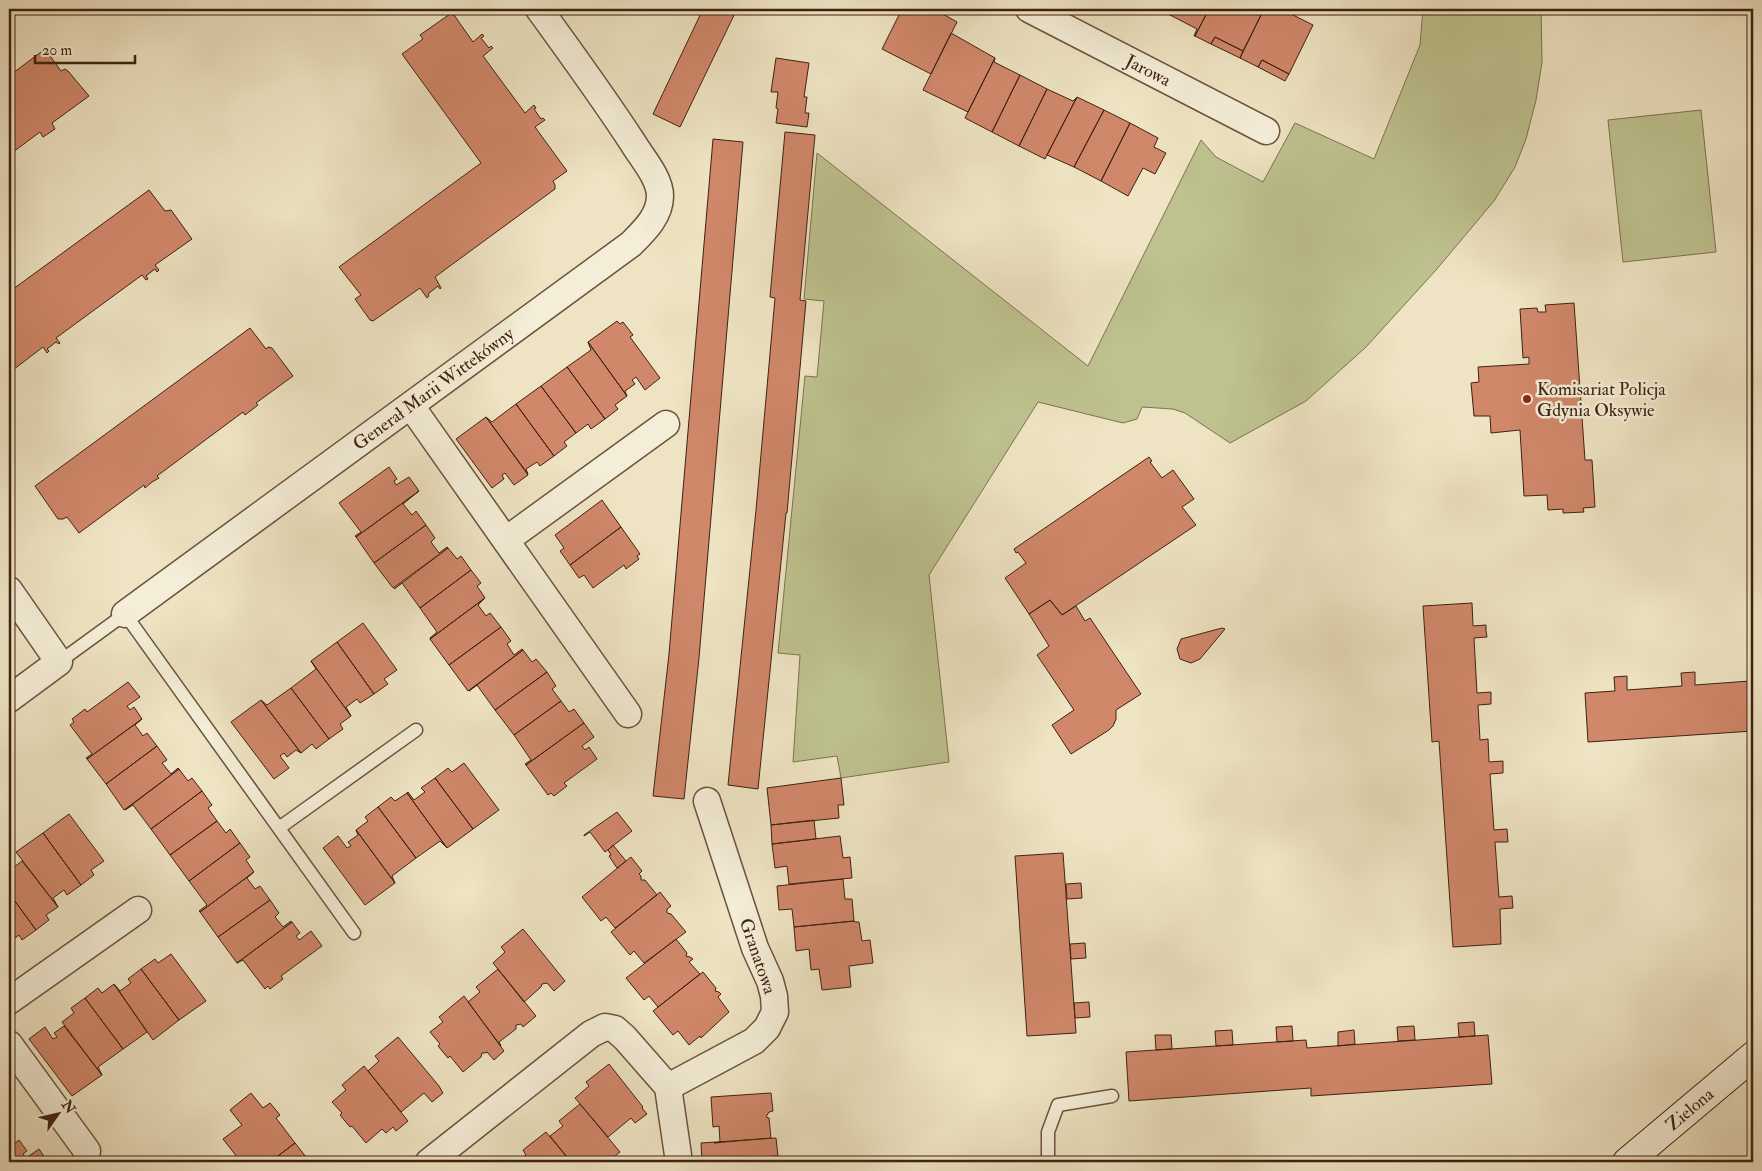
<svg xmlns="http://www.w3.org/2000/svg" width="1762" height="1171" viewBox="0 0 1762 1171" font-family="'IM FELL Double Pica',serif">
	<rect width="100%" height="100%" fill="#eee3c2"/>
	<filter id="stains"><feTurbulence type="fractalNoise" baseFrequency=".004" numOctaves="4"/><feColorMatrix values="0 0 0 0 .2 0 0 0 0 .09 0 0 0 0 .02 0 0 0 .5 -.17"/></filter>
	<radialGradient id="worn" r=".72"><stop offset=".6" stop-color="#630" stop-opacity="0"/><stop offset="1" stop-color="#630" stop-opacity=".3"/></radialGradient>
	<path fill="#bec28f" stroke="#7e7250" d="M1423 9H1541L1542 62 1536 100 1526 139 1515 167 1494 201 1436 270 1366 347 1306 401 1230 443 1185 413 1173 409 1142 407 1137 419 1123 423 1038 402 929 575 949 762 841 778 837 756 793 762 800 655 778 653 805 376 817 377 824 301 804 299 817 153 1088 366 1201 140 1216 157 1263 182 1295 123 1374 159 1420 45Z
		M1701 110 1716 252 1623 262 1608 120Z"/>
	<path fill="#d0876a" stroke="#3f2111" d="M703 9H737L680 127 653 114Z
		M902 9H934L957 22 931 74 882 49Z
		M1157 9H1175L1172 16Z
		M1175 9H1209L1195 36H1194L1197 29 1172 16Z
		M1209 9H1264L1243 51 1215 37 1211 44 1195 36Z
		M1264 9H1281L1313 25 1289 74 1262 60 1258 67 1240 58Z
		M450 14 454 15 473 42 482 34 484 36 481 38 489 48 491 46 493 48 483 56 525 113 534 105 536 108 534 109 541 119 543 118 545 120 535 127 567 171 553 181 555 185V189L435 277 441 288 440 289 438 286 428 294 429 296 427 298 420 288 373 321 370 320 355 299 361 295 339 267 481 163 402 54 423 39 420 35Z
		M951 33 995 58 968 112 923 90Z
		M1215 37 1243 51 1240 58 1211 44Z
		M45 49 61 71 65 69 68 71 89 96 52 123 55 129 43 137 40 132 9 155V76Z
		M776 58 809 63 804 97H807L805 113H809L807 127 776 123 778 109 776 108 778 92H771Z
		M995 58 994 62 1020 75 992 132 965 118Z
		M1262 60 1289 74 1285 81 1258 67Z
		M1020 75 1047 89 1019 146 992 132Z
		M1047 89 1073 101 1077 97 1045 159 1019 146Z
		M1750 89H1753V122Z
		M1077 97 1104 110 1074 167 1047 155Z
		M1104 110 1130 123 1101 181 1074 167Z
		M1130 123 1158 138 1154 147 1166 153 1155 174 1143 168 1128 196 1101 181Z
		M785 132 815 135 800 300 806 301 787 513H786L758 789 728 785 756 510 775 298 770 297Z
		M713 139 743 142 699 658 684 799 653 796 669 654Z
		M149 190 165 211 171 210 192 239 155 265 159 270 157 272 155 269 151 272 146 276 148 279 146 280 142 275 56 338 60 343 59 344 56 342 47 349 49 351 47 353 43 347 9 373V292Z
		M1574 303 1585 460H1592L1595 507 1583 508 1584 512 1563 513V509L1548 510 1547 495 1524 496 1520 430 1491 433 1490 416H1474L1471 383 1479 382 1478 367 1529 364V357L1523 358 1520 309 1537 308 1538 312H1546L1545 305Z
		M617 321 620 324 623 322 633 335 630 337 660 378 645 390 636 377 632 380 635 384 625 391 627 396 588 342Z
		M250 328 266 349 268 347 272 348 293 376 256 403 258 405 245 415 243 412 157 476 159 478 152 482 145 488 144 485 79 533 67 517 63 519H58L35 486Z
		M588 342 627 396 615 405 618 409 605 419 567 367 591 350Z
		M567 367 605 419 591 429 588 424 576 433 541 386Z
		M541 386 576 433 564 442 567 446 554 456 516 404Z
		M516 404 554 456 540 466 537 462 526 469 528 474 486 417 492 422Z
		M486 417 528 475 514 485 505 473 502 475 504 479 492 488 456 439Z
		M1149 457 1152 461 1150 462 1162 478 1173 470 1194 499 1182 507 1196 525 1062 615 1050 600 1029 614 1005 578 1026 563 1018 552 1016 553 1014 549Z
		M389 467 397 479 394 481 396 485 409 477 419 491 356 537 355 536 361 532 339 503Z
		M419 491 403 504 412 515 416 511 426 525 374 563 356 537Z
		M602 500 621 527 570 565 560 551 564 548 555 535Z
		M426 525 435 538 431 542 439 553 447 547 448 548 393 588 374 563Z
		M621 527 640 554 637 556 639 559 626 569 624 565 593 588 584 575 579 578 570 565Z
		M448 548 457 559 461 556 471 570 420 608 402 583 394 589Z
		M471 570 481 583 477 586 485 598 430 639V638L437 632 420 608Z
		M485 598 478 605 486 616 490 613 501 627 449 665 430 639Z
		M1050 600 1062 615 1076 606 1085 621 1090 618 1141 694 1116 710V719L1113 726 1109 730 1071 754 1052 725 1074 710 1037 655 1049 646 1029 614Z
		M1472 603 1473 626 1486 625V631L1487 637 1474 638 1477 693 1491 692V704L1478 705 1480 740 1488 739 1489 762 1503 761V773L1490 774 1494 830 1507 829 1508 842H1495L1499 897 1512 896 1513 908 1500 909 1501 944 1453 947 1439 741 1432 742 1423 606Z
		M363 623 397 670 384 679 388 684 374 694 337 642Z
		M501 627 511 641 507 644 514 655 522 649 523 650 468 691 449 665Z
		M1222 628 1225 629 1200 659 1191 663 1180 659 1177 649 1181 639Z
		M337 642 374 694 360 703 357 699 346 707 351 716 311 661Z
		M523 650 532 662 536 659 547 672 495 710 477 685 469 691Z
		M311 661 351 716 340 724 343 729 329 739 291 688 316 669Z
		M1749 668H1753V731L1588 742 1585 693 1615 691 1614 677 1627 676V690L1682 686 1681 673 1695 672V685L1750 681Z
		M547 672 556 686 552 689 561 701 514 735 495 710Z
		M128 682 140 697 127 706 130 710 134 707 142 719 87 759 86 758 92 754 70 725 74 722 72 719 85 709 87 712Z
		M291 688 329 739 316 749 312 744 301 753 261 700 267 705Z
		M261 700 301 753 296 750 287 757 284 753 280 756 289 768 274 779 231 722Z
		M561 701 569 712 574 709 584 723 526 765 525 764 531 760 514 735Z
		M142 719 135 725 143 736 147 733 157 746 106 784 87 759Z
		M584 723 594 737 582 746 585 750 589 747 597 759 564 783 567 786 554 796 551 793 548 795 526 765Z
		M157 746 167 760 162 763 171 774 178 768 179 769 124 810 106 784Z
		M464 763 499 810 473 829 435 778 448 768 452 772Z
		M179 769 188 781 192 778 202 791 151 829 133 805 125 810Z
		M435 778 473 829 447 848 407 793 408 792 414 800 425 792 421 788Z
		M841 778 844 805H838L839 818 771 825 767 788Z
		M202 791 212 805 208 808 217 821 170 855 151 829Z
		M407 793 447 848 440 841 416 858 378 807 391 797 395 801Z
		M378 807 416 858 392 876 395 883 356 830 368 821 365 817Z
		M617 812 632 831 605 852 590 832 584 836V835Z
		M69 814 104 861 91 870 94 875 81 885 43 833Z
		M814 820 816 839 772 844 771 825Z
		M217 821 226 833 230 829 240 843 189 881 170 855Z
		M356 830 395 883 365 905 323 848 338 836 347 848 351 846 348 842 358 835Z
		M43 833 81 885 67 895 64 890 53 898 58 907 16 852Z
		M840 836 843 858 850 857 852 878 789 884 787 866 775 868 772 844Z
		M240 843 250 857 246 860 254 872 200 912 199 911 207 905 189 881Z
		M613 845 626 861 617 868 609 856 611 855 608 850Z
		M1063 853 1076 1033 1027 1036 1015 856Z
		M631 857 642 871 639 874 641 876V880H645L657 895 615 928 606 917 601 921 582 897Z
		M22 861 58 907 46 915 49 920 36 930 9 893V871Z
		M254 872 247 878 255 889 260 886 270 900 218 937 200 912Z
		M843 879 845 899H852L854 921 794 927 792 909 779 910 777 886Z
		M1081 883 1082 898 1067 899 1066 884Z
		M660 892 671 906 667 909V913L671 914 686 932 644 963 634 951 630 955 611 932Z
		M9 893 36 930 22 940 19 935 9 943Z
		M270 900 279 913 275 917 283 927 291 921 292 922 237 963 218 937Z
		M854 921 855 922H859L862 941 870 940 873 963 849 966 851 987 822 990 819 969 811 970 809 949 796 951 794 927Z
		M292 922 300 933 296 936 299 940 311 931 322 946 281 976 283 979 270 989 268 986 265 989 243 960 237 963Z
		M523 929 565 981 554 991 547 983 542 984 541 987 524 1002 493 963 505 952 501 947Z
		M676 939 687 953 686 956 690 957 693 959 689 962 700 974 658 1007 649 996 644 1000 626 978Z
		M1085 943 1086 958 1071 959 1070 944Z
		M171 954 206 1001 179 1020 141 969 155 959 158 963Z
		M141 969 179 1020 153 1040 114 984 120 991 131 983 128 979Z
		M498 969 536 1016 523 1027 521 1024 516 1025V1029L499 1042 501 1046 468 1002 480 992 476 987Z
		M703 972 716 988 715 991 719 992 721 994 718 997 729 1012 701 1038 700 1036 689 1045 678 1031 673 1035 653 1011Z
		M114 984 147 1032 123 1049 85 998 98 988 102 993Z
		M464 996 504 1051 494 1060 487 1052 485 1053H482L481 1057 463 1072 450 1056 448 1058 438 1046 440 1044 430 1032 443 1022 439 1017Z
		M85 998 123 1049 98 1067 102 1075 62 1022 74 1013 71 1008Z
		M1089 1002 1090 1017 1075 1018 1074 1003Z
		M1474 1022 1475 1036 1459 1037 1458 1023Z
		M64 1026 102 1075 72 1096 29 1039 45 1027 53 1039 57 1037 54 1033Z
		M1292 1026 1293 1041 1277 1042 1276 1027Z
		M1414 1026 1415 1040 1398 1041 1397 1027Z
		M1232 1030 1233 1045 1216 1046 1215 1031Z
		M1354 1030 1355 1044 1338 1046V1032Z
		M1155 1035H1171L1172 1049 1156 1050Z
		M1488 1035 1492 1084 1311 1096V1088L1129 1101 1126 1052 1306 1040 1307 1048Z
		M398 1037 439 1086 443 1093 432 1102 424 1093 401 1112 368 1071 379 1061 375 1056Z
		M609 1064 643 1107 642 1108 647 1114 635 1123 631 1118 608 1137 575 1098 589 1086 586 1082Z
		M364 1066 408 1121 396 1131 393 1127 386 1133 382 1129 366 1143 352 1126 350 1127 340 1115 342 1113 332 1102 346 1090 342 1085Z
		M251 1093 263 1108 270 1103 280 1115 276 1118 295 1143 270 1162H247L245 1159 241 1162 223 1139 242 1125 230 1110Z
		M771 1093 773 1111 769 1112 766 1117 769 1118 771 1138 714 1143 720 1142 719 1126 713 1127 711 1097Z
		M580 1104 620 1152 608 1162 604 1159 600 1162H571L550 1136 563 1126 559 1121Z
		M546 1132 571 1162H517L526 1155 523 1150Z
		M776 1138 778 1156H773V1162H702L701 1143Z
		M19 1140 27 1151 23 1154 26 1158 39 1149 48 1162H9V1148Z
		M295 1143 310 1162H270Z
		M1457 1158 1461 1162H1401L1403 1161Z"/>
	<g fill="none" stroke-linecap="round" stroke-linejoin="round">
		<defs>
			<path id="lane" d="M59 662 125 614 354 933
				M279 828 416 730
				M1048 1162V1132L1058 1105 1112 1096"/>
			<g id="street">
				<path id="s1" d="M1029 9 1266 131"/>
				<path d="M411 406 628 714"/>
				<path d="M506 540 666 424"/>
				<path d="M9 590 59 662 9 699"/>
				<path id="s2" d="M125 614 631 244C644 231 660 216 660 196 660 178 642 158 633 143 603 97 571 53 539 9"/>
				<path d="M9 1001 138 910"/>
				<path d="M9 1044 87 1151"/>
				<path d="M668 1087 754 1041 767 1028 775 1012 774 996 770 981 755 948 707 801"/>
				<path d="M429 1162 591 1034 605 1027 615 1029 625 1038 668 1087 679 1162"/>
			</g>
			<g id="secondary">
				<path id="s3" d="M1627 1162 1753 1056"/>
			</g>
		</defs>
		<use href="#lane" stroke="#6b523d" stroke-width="15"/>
		<use href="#street" stroke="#6b523d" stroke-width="29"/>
		<use href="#secondary" stroke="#3f2111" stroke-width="30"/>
		<use href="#lane" stroke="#f4edd7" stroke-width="12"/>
		<use href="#street" stroke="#f4edd7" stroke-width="26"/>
		<use href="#secondary" stroke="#f4edd7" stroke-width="28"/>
	</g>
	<circle fill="#8f2418" stroke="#f4edd7" stroke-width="2" cx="1527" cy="399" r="5"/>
	<g text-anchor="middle" stroke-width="5" stroke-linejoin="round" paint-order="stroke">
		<g font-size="18" fill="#3f2111" stroke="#f4edd7">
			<text dy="6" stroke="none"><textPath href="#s1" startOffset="134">Jarowa</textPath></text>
			<text dy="6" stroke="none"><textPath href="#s2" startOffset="382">Generał Marii Wittekówny</textPath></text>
			<text transform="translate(758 956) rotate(71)" y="6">Granatowa</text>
			<text dy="6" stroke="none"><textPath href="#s3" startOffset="82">Zielona</textPath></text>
		</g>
		<g font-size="18" fill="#3f2111" stroke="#f4edd7" text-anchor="start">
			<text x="1537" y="395">Komisariat Policja<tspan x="1537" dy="21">Gdynia Oksywie</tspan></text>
		</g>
	</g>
	<rect width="1762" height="1171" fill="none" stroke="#eee3c2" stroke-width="30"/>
	<rect x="10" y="10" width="1742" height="1151" fill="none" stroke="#3f2111" stroke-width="2.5"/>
	<rect x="15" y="15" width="1732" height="1141" fill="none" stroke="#3f2111"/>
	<g transform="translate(58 1114) rotate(56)" stroke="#f4edd7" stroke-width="4" paint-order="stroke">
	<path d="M0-4L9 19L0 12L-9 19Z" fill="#3f2111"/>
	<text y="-8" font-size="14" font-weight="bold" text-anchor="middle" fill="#3f2111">N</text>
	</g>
	<path d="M35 55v8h100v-8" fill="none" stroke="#3f2111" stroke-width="2.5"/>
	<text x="42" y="55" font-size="15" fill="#3f2111" stroke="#f4edd7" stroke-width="4" paint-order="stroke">20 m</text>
	<rect width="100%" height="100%" filter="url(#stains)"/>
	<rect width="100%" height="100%" fill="url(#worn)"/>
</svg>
